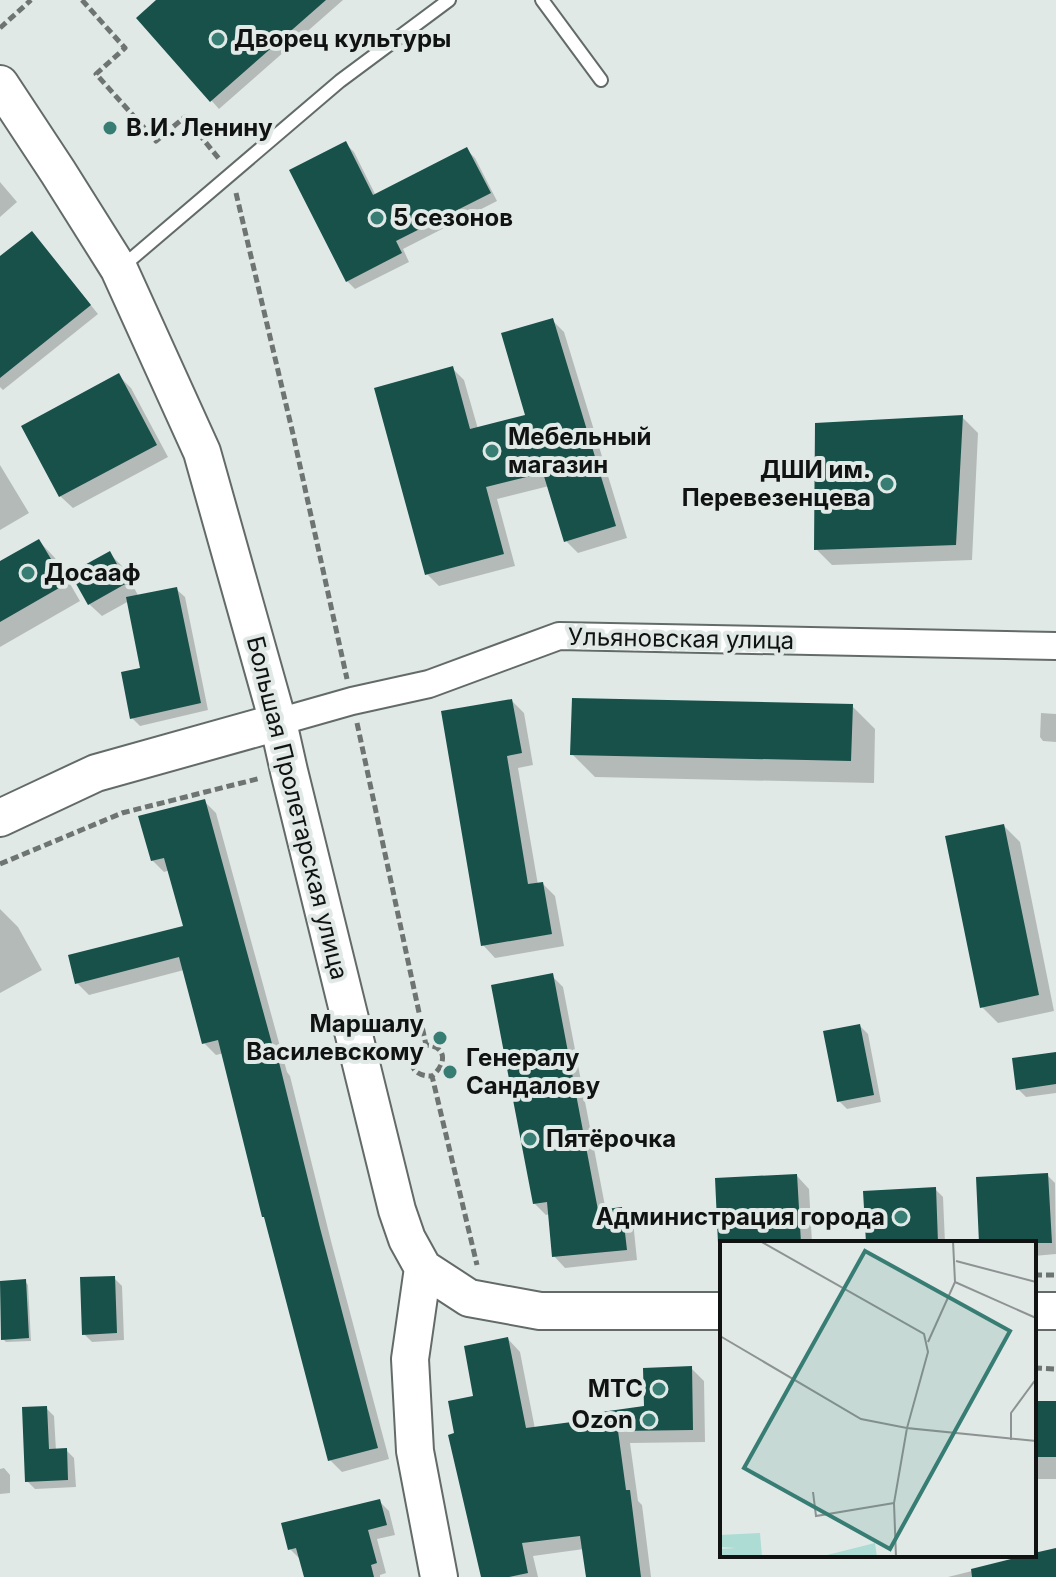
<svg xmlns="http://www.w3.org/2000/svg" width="1056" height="1577" viewBox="0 0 1056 1577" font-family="Inter,sans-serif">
	<rect width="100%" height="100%" fill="#e1e9e7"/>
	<path fill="#0003" d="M159 0H343L219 109 138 18Z
		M346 144 354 152 376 196 467 150 475 158 497 201 403 249 409 262 355 289 347 281Z
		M0 182 17 202 0 217Z
		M39 241 98 314 3 390 0 387V259Z
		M552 320 564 332 627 538 578 553 566 541 549 486 497 499 515 566 439 586 427 574 452 368 464 380 478 429 528 416Z
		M119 376 131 388 168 457 73 508 60 496Z
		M962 417 978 433 972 560 832 565 816 549Z
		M0 465 29 513 0 530Z
		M39 541 55 558 80 601 0 647V564Z
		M109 553 122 566 139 597 176 589 185 597 208 710 140 726 132 718 143 670 129 601 102 616 89 604Z
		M512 701 524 713 533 765 518 768 538 885 543 884 555 896 564 946 495 958 483 945Z
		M852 706 875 729 874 783 595 777 572 754Z
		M1041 713 1056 714V742L1043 741 1040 737Z
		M204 801 216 813 287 1072 290 1076 331 1241 389 1459 342 1472 330 1460 224 1053 216 1055 204 1043 184 970 89 995 77 983 185 927 170 870 164 872 152 860Z
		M1004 826 1020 842 1054 1011 998 1023 982 1007Z
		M0 909 18 927 42 970 0 993Z
		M552 976 563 987 606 1211 622 1210 633 1221 637 1260 565 1268 554 1256 550 1214 546 1215 535 1204Z
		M860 1026 868 1034 881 1102 847 1109 839 1101Z
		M1056 1054V1093L1026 1097 1018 1089Z
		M1047 1175 1055 1183 1056 1254 1034 1256V1243H981Z
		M797 1176 809 1189 812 1243H722V1258L717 1180Z
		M935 1189 943 1197 945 1243H868Z
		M114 1278 122 1286 124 1340 92 1342 84 1334Z
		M25 1281 28 1285 31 1341 6 1342 3 1339Z
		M508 1339 520 1352 535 1429 590 1422 646 1408 691 1368 704 1381 705 1442 630 1443 638 1501 642 1505 651 1577H588L584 1549 533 1556 538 1577H483L457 1435Z
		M1034 1403H1056V1479H1034Z
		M46 1408 54 1416 56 1451 66 1450 74 1458 76 1487 35 1489 27 1481Z
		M4 1468 10 1475V1493L0 1494V1469Z
		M379 1501 389 1511 395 1535 377 1539 386 1573 380 1575V1577H306L300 1559 290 1549Z
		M1056 1550V1577H948Z"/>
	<path fill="#175149" d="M156 0H326L210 102 136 18Z
		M346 141 373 195 467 147 491 193 396 241 402 253 346 282 289 170Z
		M32 231 91 305 0 378V256Z
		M553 318 616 526 564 542 543 473 486 487 504 554 425 575 374 388 453 366 470 429 525 415 501 333Z
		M119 373 157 445 59 497 21 426Z
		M963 415 956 545 814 550 815 423Z
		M39 539 66 584 0 622V561Z
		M110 551 127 583 88 605 70 573Z
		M177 587 201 703 130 719 121 672 140 668 126 597Z
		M572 698 853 704 851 761 570 755Z
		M512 699 522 753 507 756 528 884 543 882 552 934 481 946 441 711Z
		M205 799 277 1062H279L320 1228 378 1448 328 1461 264 1217H262L218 1040 202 1044 179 957 75 984 68 955 183 926 164 858 151 861 138 816Z
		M1004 824 1039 995 980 1008 945 836Z
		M553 973 598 1210 622 1207 627 1250 552 1257 547 1202 533 1204 491 985Z
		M860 1024 874 1095 837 1102 823 1031Z
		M1056 1052V1084L1016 1090 1012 1058Z
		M1048 1173 1052 1243H979L976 1177Z
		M797 1174 801 1243H718L715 1178Z
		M936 1187 938 1243H866L863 1191Z
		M115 1276 117 1333 82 1335 80 1277Z
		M26 1279 29 1338 1 1340 0 1281Z
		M508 1337 526 1428 587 1420V1414L644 1406 643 1368 692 1366 693 1430 618 1431 626 1490H630L641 1577H586L580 1536 522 1543 528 1573 509 1577H481L448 1435 454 1433 448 1401 473 1396 464 1346Z
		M1034 1401H1056V1457H1034Z
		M47 1406 49 1449 67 1448 68 1480 25 1482 22 1407Z
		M380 1499 387 1525 368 1530 377 1563 371 1565 374 1577H304L296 1548 288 1550 281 1523Z
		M1056 1548V1577H972L971 1569 1027 1555H1034V1553Z"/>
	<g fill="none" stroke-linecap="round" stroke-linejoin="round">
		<defs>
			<path id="lane" d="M542 0 601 80
				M123 266 340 81 449 0"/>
			<path id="street" d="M278 722 352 701 429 684 559 636 1056 646"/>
			<path id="secondary" d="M0 84 58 172 119 269 202 452 278 722 289 771 397 1210 407 1239 423 1268 410 1359 415 1451 439 1577
				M0 818 96 773 278 722
				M423 1268 469 1298 540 1311H722
				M1034 1311H1056"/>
		</defs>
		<use href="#lane" stroke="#636b69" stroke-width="16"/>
		<use href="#street" stroke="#636b69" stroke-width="30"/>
		<use href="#secondary" stroke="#636b69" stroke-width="40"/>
		<path stroke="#6e7472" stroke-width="5" stroke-dasharray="8 4" stroke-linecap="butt" d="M82 0 125 48 96 74 156 141 185 117 220 160
			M0 28 31 0
			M236 193 293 434 347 679
			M357 723 426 1045C448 1046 446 1065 432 1076L477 1265
			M0 864 122 813 261 778
			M426 1045C404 1054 408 1077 432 1076
			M1034 1275H1056
			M1034 1368 1056 1369"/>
		<use href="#lane" stroke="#fff" stroke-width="12"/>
		<use href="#street" stroke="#fff" stroke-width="26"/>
		<use href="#secondary" stroke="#fff" stroke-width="36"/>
	</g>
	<g fill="#387d73" stroke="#e1e9e7" stroke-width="3">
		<circle cx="218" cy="39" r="8"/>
		<circle cx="110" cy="128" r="8"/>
		<circle cx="377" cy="218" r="8"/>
		<circle cx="492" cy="451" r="8"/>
		<circle cx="887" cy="484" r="8"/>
		<circle cx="28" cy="573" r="8"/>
		<circle cx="440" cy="1038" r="8"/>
		<circle cx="450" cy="1072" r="8"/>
		<circle cx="530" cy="1139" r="8"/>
		<circle cx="901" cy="1217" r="8"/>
		<circle cx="659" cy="1389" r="8"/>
		<circle cx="649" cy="1420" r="8"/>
	</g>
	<g text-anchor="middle" stroke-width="8" stroke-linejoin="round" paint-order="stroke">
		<g font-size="24" font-weight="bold" fill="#101312" stroke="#e1e9e7" text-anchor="start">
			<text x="234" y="47">Дворец культуры</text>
			<text x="126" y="136">В.И. Ленину</text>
			<text x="393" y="226">5 сезонов</text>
			<text x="508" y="445">Мебельный<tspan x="508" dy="28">магазин</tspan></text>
			<text x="871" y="478" text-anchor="end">ДШИ им.<tspan x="871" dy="28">Перевезенцева</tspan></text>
			<text x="44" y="581">Досааф</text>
			<text x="424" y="1032" text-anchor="end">Маршалу<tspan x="424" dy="28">Василевскому</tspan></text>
			<text x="466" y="1066">Генералу<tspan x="466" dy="28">Сандалову</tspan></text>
			<text x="546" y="1147">Пятёрочка</text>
			<text x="885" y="1225" text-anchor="end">Администрация города</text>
			<text x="643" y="1397" text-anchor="end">МТС</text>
			<text x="633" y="1428" text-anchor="end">Ozon</text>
		</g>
		<g font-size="24" fill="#101312" stroke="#e1e9e7">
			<text transform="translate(681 639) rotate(1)" y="8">Ульяновская улица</text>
			<text transform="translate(297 808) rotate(76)" y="8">Большая Пролетарская улица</text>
		</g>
	</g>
	<g transform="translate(720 1241)">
		<rect width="316" height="316" fill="#e1e9e7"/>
		<path d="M40 292 42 316H0V308L16 307 0 306V294ZM155 302 157 316H99Z" fill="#acdcd3"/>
		<path fill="none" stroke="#8d9392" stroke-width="2" d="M40 0 204 93 208 111 187 187 316 200M236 20 316 41M235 41 316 77M0 95 141 178 187 187 174 262 176 316M208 101 235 41 233 0M291 199V172L316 138M93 251 96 275 174 262"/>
		<path fill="#387d73" fill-opacity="0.15" stroke="#387d73" stroke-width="4" d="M145 10 290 90 170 308 24 227Z"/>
		<rect width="316" height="316" fill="none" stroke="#101312" stroke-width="4"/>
	</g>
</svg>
